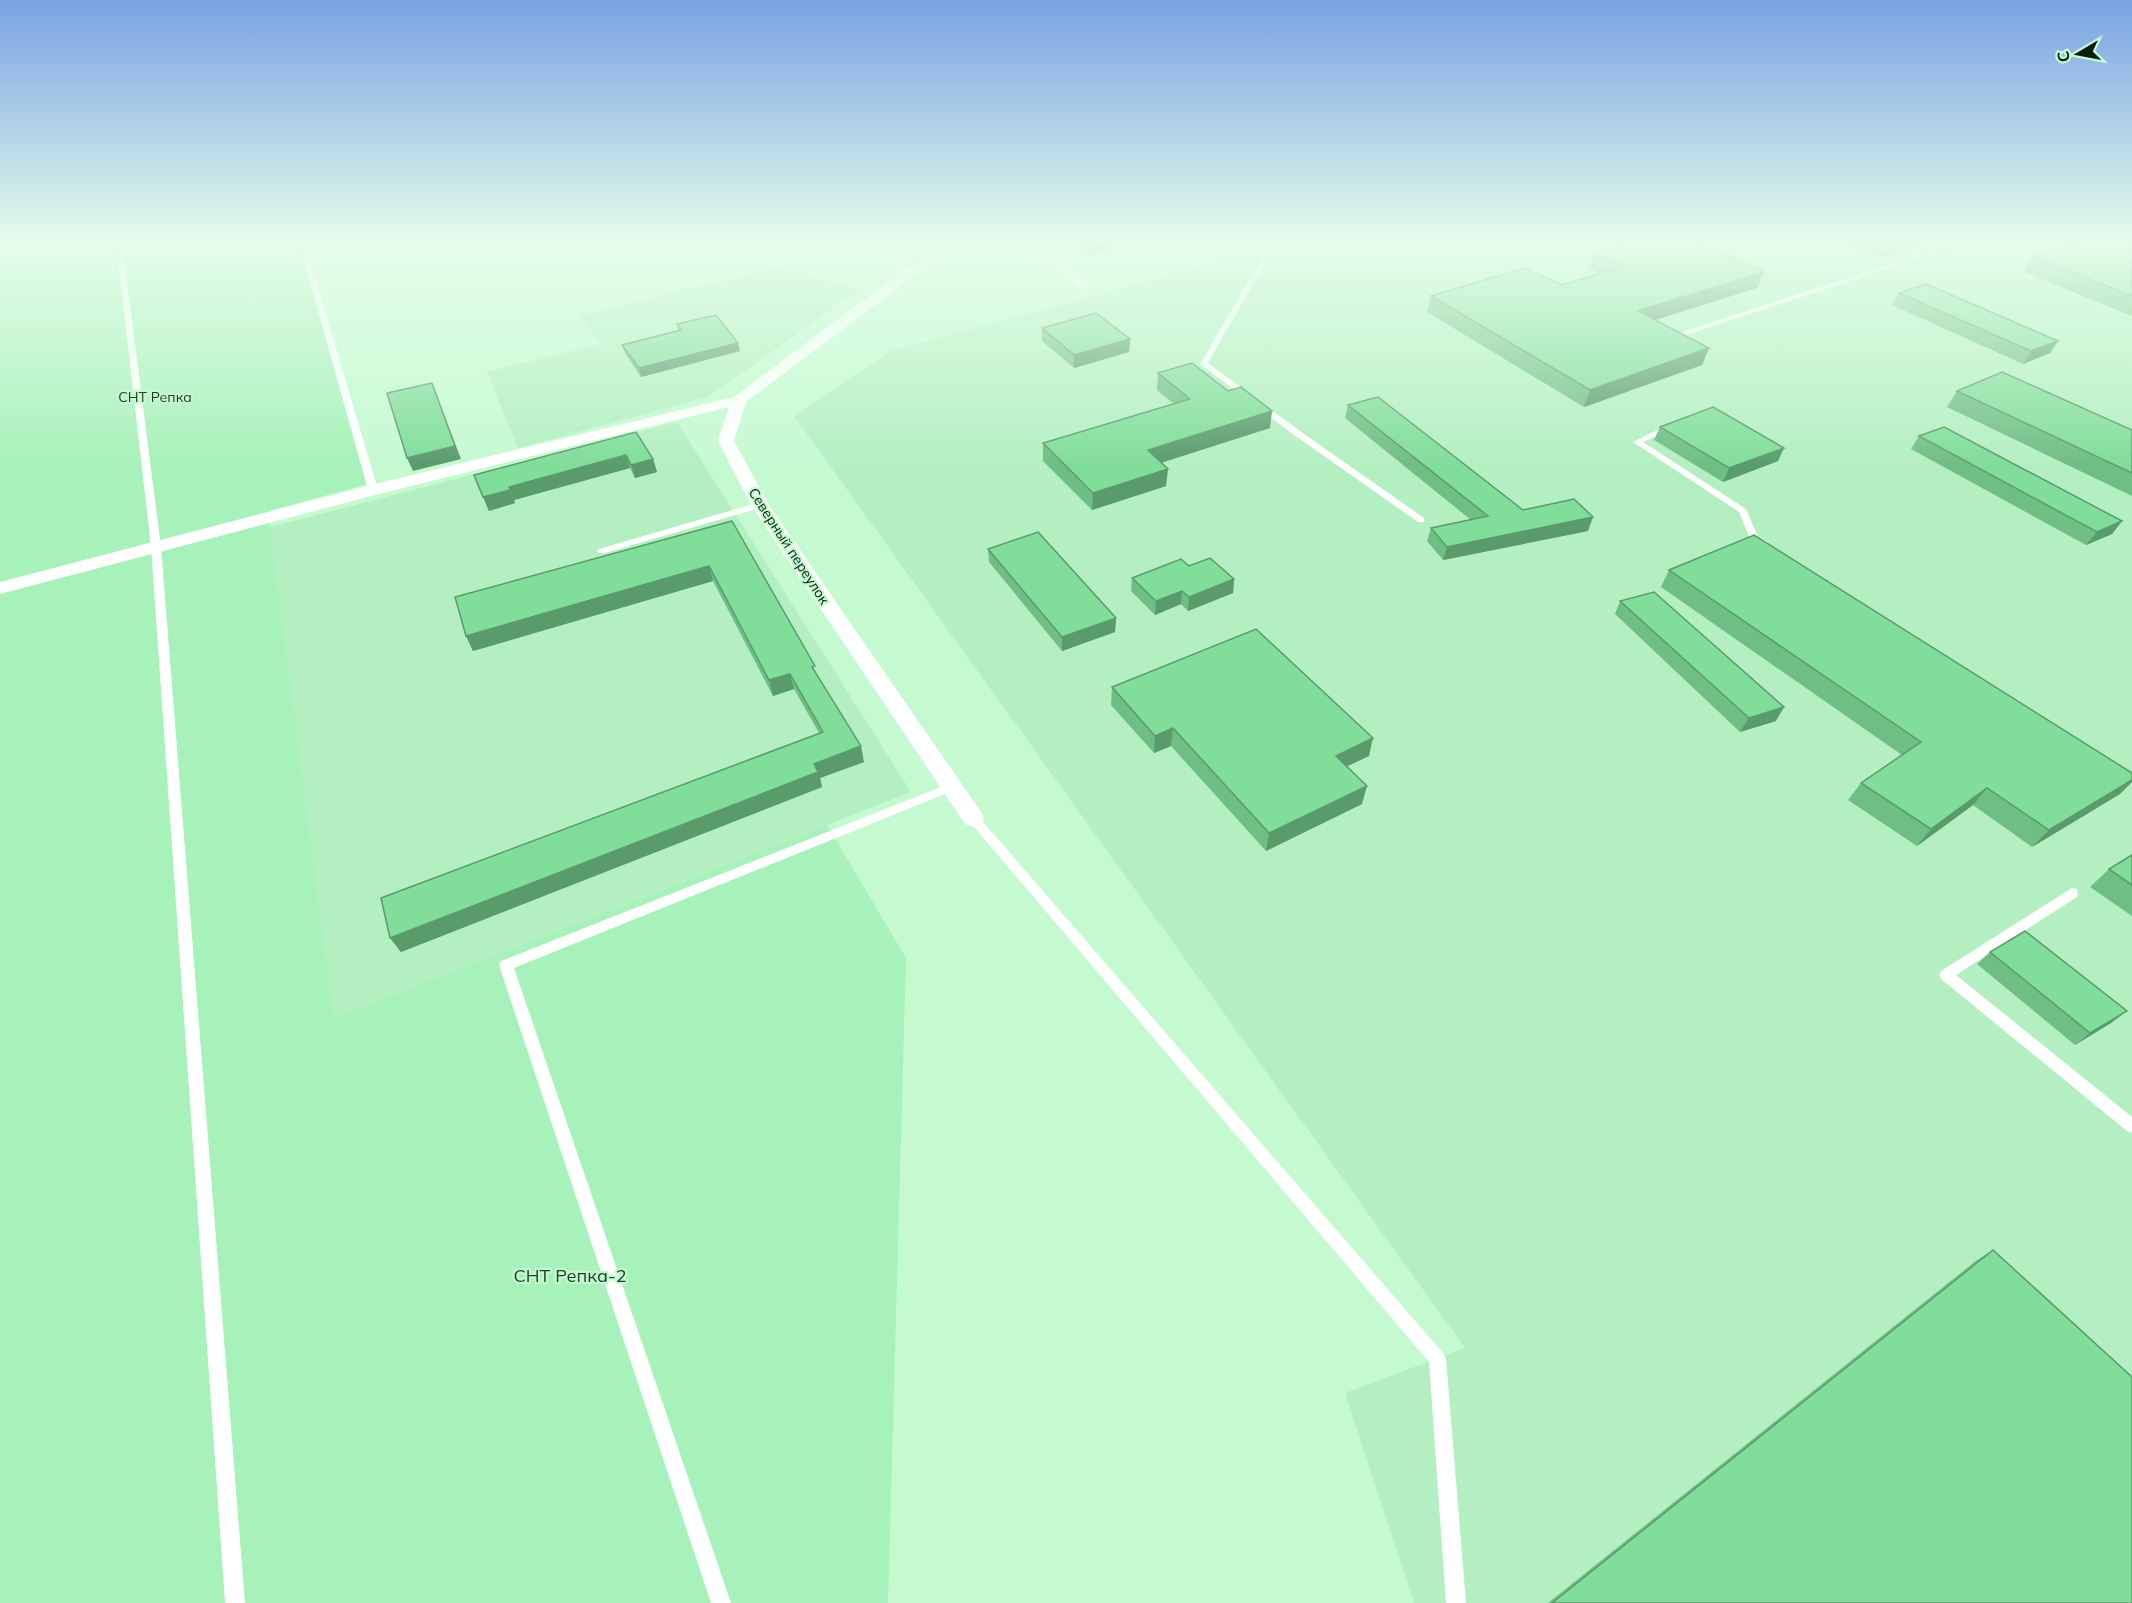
<svg xmlns="http://www.w3.org/2000/svg" width="2132" height="1603" viewBox="0 0 2132 1603" font-family="Mulish,sans-serif">
	<rect width="100%" height="100%" fill="#c5fad1"/>
	<path fill="#b4efc2" d="M1234 242H2132V1603H1414L1345 1393 1465 1348 794 416 891 351 1228 259Z
		M779 267 859 290 708 397 518 448 487 372 601 344 580 315Z
		M677 422 911 792 334 1018 270 527Z"/>
	<path fill="#a7f1ba" d="M0 242H303L375 482 268 511 334 1018 827 825 906 958 888 1603H0Z"/>
	<g fill="none" stroke-linecap="round" stroke-linejoin="round">
		<path fill="#fff" fill-rule="evenodd" d="M116 242H122L161 547 245 1603H225L151 547Z
			M299 242H305L378 490 376 492H370L368 490Z
			M1271 242H1277L1208 363 1300 431 1424 518V522H1418L1294 435 1200 364Z
			M1452 242H1466L1463 244Z
			M1958 242H1968L1677 338 1670 336Z
			M1670 424 1674 427 1673 429 1643 442 1746 509 1757 535 1768 542V546H1762L1750 539 1739 512 1633 442Z
			M760 502 763 503V507L605 553H599L597 551 599 549Z
			M951 783 955 784 957 787 955 790 514 968 731 1603H711L499 965 501 961Z
			M973 813 977 815 1443 1353 1446 1359 1466 1603H1446L1429 1362 969 821 967 818 969 815Z
			M2072 888 2077 889 2078 893 2077 897 1956 975 2132 1117V1133L2127 1131 1941 979 1939 975 1941 971Z"/>
		<path fill="#fff" fill-rule="evenodd" d="M949 242H964L914 276 746 402 734 441 769 505 981 812 984 818 981 824 973 827 965 824 751 505 718 441 729 407 379 494 0 594V582L367 486 734 397 904 270Z
			M1025 242H1039L1091 285 1084 289 1079 288Z"/>
	</g>
	<path fill="#6fbe84" d="M1071 242H1116V248L1089 255Z
		M1842 242H1930L1878 259Z
		M2132 242V316L2024 272 2033 256Z
		M1594 252 1757 288 1655 320 1709 348 1702 365 1584 407 1427 312 1431 296 1562 285 1600 274 1589 267Z
		M1899 293 2058 341 2050 353 2023 364 1892 305Z
		M677 324 740 351 641 377 625 353 622 345 678 331Z
		M1042 328 1130 339 1129 352 1074 368 1042 341Z
		M1158 373 1270 428 1161 463 1166 486 1092 510 1043 461V443L1174 404 1157 390Z
		M1957 391 2132 430V496L1947 407Z
		M1348 405 1523 510 1588 531 1443 560 1427 541 1431 528 1471 520 1345 418Z
		M1660 427 1778 461 1723 482 1654 440Z
		M636 432 653 459 657 472 635 478 630 468 514 500 515 503 489 511 474 475Z
		M1919 436 2122 521 2112 534 2086 545 1911 449Z
		M732 521 864 762 820 778 822 787 401 952 390 938 819 733 794 689 773 696 713 581 473 651 466 636Z
		M988 549 1116 618 1115 632 1062 651 989 562Z
		M1189 566 1234 579 1233 593 1188 611 1181 604 1155 615 1131 591 1132 578Z
		M1669 570 2120 794 2032 847 1973 805 1917 846 1848 800 1861 783 1902 755 1661 587Z
		M1620 601 1776 721 1740 732 1615 614Z
		M1112 687 1369 756 1346 766 1362 804 1266 851 1171 746 1154 753 1111 705Z
		M2132 855V916L2090 887 2109 869Z
		M1990 952 2111 1023 2075 1045 1977 964Z
		M1993 1250 2132 1603H1548L1977 1260Z"/>
	<path fill="#5a9b6c" d="M1109 242H1116V248L1089 255 1090 247Z
		M1900 242H1930L1878 259 1884 247Z
		M1764 272 1757 288 1632 327 1638 311Z
		M1130 339 1129 352 1074 368V355Z
		M2058 341 2050 353 2023 364 2031 351Z
		M738 343 740 351 641 377 639 368Z
		M1709 348 1702 365 1584 407 1590 390Z
		M432 383 461 459 413 471 407 458Z
		M1272 411 1270 428 1147 467 1148 450Z
		M1784 448 1778 461 1723 482 1729 468Z
		M626 455 630 468 514 500 509 487Z
		M653 459 657 472 635 478 631 465Z
		M1168 469 1166 486 1092 510 1093 493Z
		M510 490 515 503 489 511 483 497Z
		M1593 517 1588 531 1443 560 1447 547Z
		M2122 521 2112 534 2086 545 2097 532Z
		M709 566 713 581 473 651 466 636Z
		M1234 579 1233 593 1188 611 1189 597Z
		M1182 591 1181 604 1155 615 1156 601Z
		M1116 618 1115 632 1062 651V637Z
		M790 674 794 689 773 696 769 680Z
		M1784 707 1776 721 1740 732 1749 718Z
		M1173 728 1171 746 1154 753 1155 736Z
		M1373 738 1369 756 1331 774 1336 756Z
		M861 746 864 762 820 778 822 787 401 952 390 938 814 764Z
		M2132 780V782L2120 794 2032 847 2049 830Z
		M1367 786 1362 804 1266 851 1269 833Z
		M1987 788 1973 805 1917 846 1931 829Z
		M2127 1011 2111 1023 2075 1045 2090 1033Z"/>
	<path fill="#81dd9a" stroke="#5a9b6c" stroke-width="1.5" d="M1082 242H1109L1090 247Z
		M1628 242H1700L1764 272 1638 311 1709 348 1590 390 1431 296 1525 268 1562 285 1623 267 1594 252Z
		M1873 242H1900L1884 247Z
		M2077 242H2132V296L2033 256Z
		M1926 284 2058 341 2031 351 1899 293Z
		M1096 313 1130 339 1074 355 1042 328Z
		M716 315 738 343 639 368 622 345 681 330 677 324Z
		M1192 363 1228 391 1241 387 1272 411 1148 450 1168 469 1093 493 1043 443 1190 399 1158 373Z
		M2002 372 2132 430V473L1957 391Z
		M432 383 455 446 407 458 387 393Z
		M1378 397 1523 510 1574 499 1593 517 1447 547 1431 528 1488 516 1348 405Z
		M1713 407 1784 448 1729 468 1660 427Z
		M1944 427 2122 521 2097 532 1919 436Z
		M636 432 653 459 631 465 626 455 509 487 510 490 483 497 474 475Z
		M732 521 815 666 812 667 861 746 814 764 818 772 390 938 381 898 823 732 790 674 769 680 709 566 466 636 455 597Z
		M1038 532 1116 618 1062 637 988 549Z
		M1754 535 2132 773V780L2049 830 1987 788 1931 829 1861 783 1921 742 1669 570Z
		M1210 558 1234 579 1189 597 1182 591 1156 601 1132 578 1181 559 1189 566Z
		M1654 592 1784 707 1749 718 1620 601Z
		M1256 629 1373 738 1336 756 1367 786 1269 833 1173 728 1155 736 1112 687Z
		M2132 855V885L2109 869Z
		M2025 931 2127 1011 2090 1033 1990 952Z
		M1993 1250 2132 1377V1603H1552Z"/>
	<linearGradient id="sky" x2="0" y2="1"><stop stop-color="#79a2e3"/><stop offset="0.52" stop-color="#e5fdea"/><stop offset="1" stop-color="#e5fdea" stop-opacity="0"/></linearGradient>
	<rect width="2132" height="466" fill="url(#sky)"/>
	<g text-anchor="middle" stroke-width="4.5" stroke-linejoin="round" paint-order="stroke">
		<g font-size="14" fill="#1a4026" stroke="#c5fad1">
			<text x="155" y="402">СНТ Репка</text>
		</g>
		<g font-size="14" fill="#0a1e10" stroke="#c5fad1">
			<text transform="translate(789 546) rotate(57)" y="5">Северный переулок</text>
		</g>
		<g font-size="18" fill="#1a4026" stroke="#c5fad1">
			<text x="570" y="1282">СНТ Репка-2</text>
		</g>
	</g>
	<g transform="translate(2078 54) rotate(260)" stroke="#c5fad1" stroke-width="4.5" paint-order="stroke">
	<path d="M0-4.5L10 22L0 15L-10 22Z" fill="#0a1e10"/>
	<text y="-9" font-size="16" font-weight="bold" text-anchor="middle" fill="#0a1e10">С</text>
	</g>
</svg>
